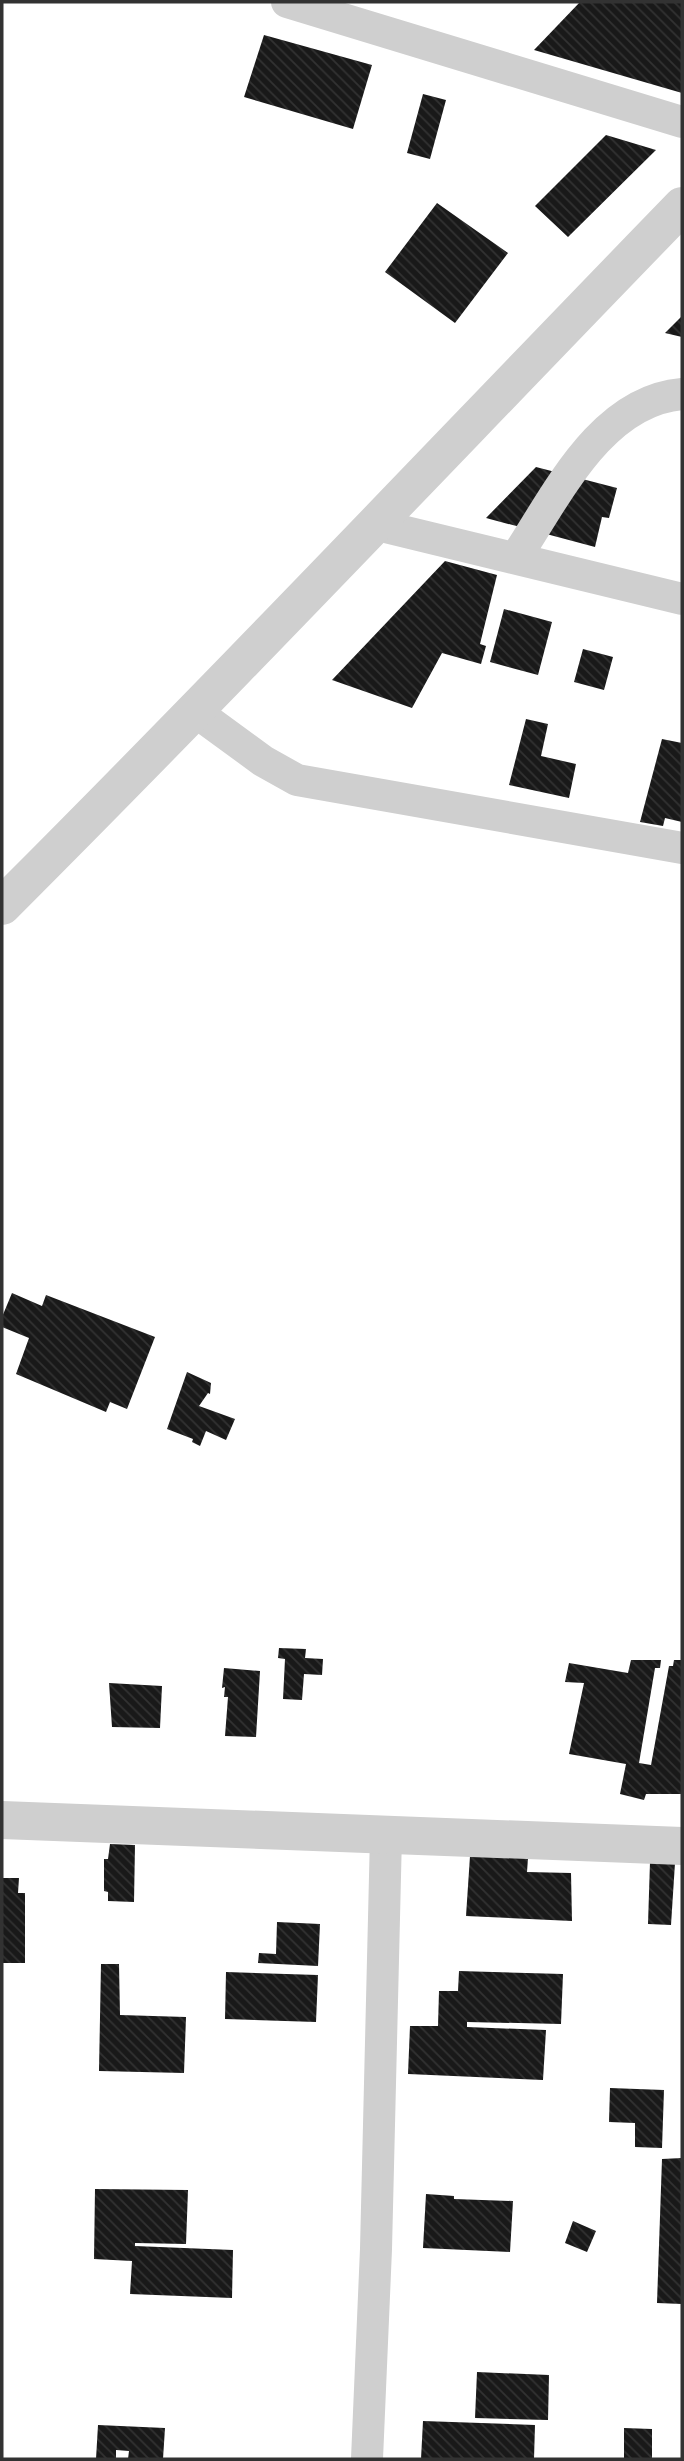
<svg xmlns="http://www.w3.org/2000/svg" width="684" height="2461" viewBox="0 0 684 2461" font-family="'Exo 2',sans-serif">
	<defs>
		<pattern id="building-back-hatch" width="6" height="6" patternUnits="userSpaceOnUse" patternTransform="scale(1.75)"><rect width="6" height="6" fill="#191919"/><path d="M-1 5l2 2M0 0l6 6M5-1l2 2" fill="none" stroke="#323232"/></pattern>
	</defs>
	<rect width="100%" height="100%" fill="#fff"/>
	<path fill="url(#building-back-hatch)" d="M580 2H682V93L534 50Z
		M264 35 372 65 353 129 244 97Z
		M423 94 446 100 430 159 407 153Z
		M606 135 656 150 568 237 535 206Z
		M437 203 508 253 455 323 385 272Z
		M682 316V337L665 333Z
		M536 467 617 488 609 518 602 517 595 547 486 518Z
		M445 561 497 575 480 644 486 646 481 664 442 653 412 708 332 680Z
		M504 609 552 622 538 675 490 662Z
		M583 649 613 657 604 690 574 682Z
		M526 719 548 724 541 756 576 764 569 798 509 785Z
		M662 739 682 743V822L665 818 663 826 640 822Z
		M12 1293 42 1306 46 1295 155 1337 127 1409 110 1402 106 1412 16 1374 29 1338 2 1327V1317Z
		M187 1372 211 1383 210 1394 208 1393 199 1406 235 1419 226 1440 206 1431 200 1446 192 1442 193 1439 167 1429Z
		M279 1648 306 1649 305 1658 323 1659 322 1675 304 1674 302 1700 283 1699 285 1659 278 1658Z
		M631 1660H661L660 1668H655L639 1763 651 1765 669 1666H673L674 1660H682V1794H646L644 1800 620 1794 626 1764 569 1754 584 1683 565 1682 569 1663 628 1673Z
		M224 1668 260 1671 256 1737 225 1736 228 1697H224L225 1687 222 1688Z
		M109 1683 162 1686 160 1728 112 1727Z
		M110 1844 135 1845 134 1902 108 1901V1892L104 1891V1859H108Z
		M470 1856 528 1858 527 1872 571 1873 572 1921 466 1916Z
		M650 1862 675 1863 671 1925 648 1924Z
		M2 1878H19L18 1893H25V1963H2Z
		M277 1922 320 1924 318 1966 258 1963 259 1953 276 1954Z
		M101 1964H119L120 2015 186 2017 184 2073 99 2071Z
		M459 1971 563 1974 561 2024 467 2022V2027L546 2030 543 2080 408 2074 410 2026H438L439 1991H458Z
		M226 1972 318 1975 316 2022 225 2019Z
		M610 2088 664 2090 662 2148 635 2147V2123L609 2122Z
		M682 2158V2304L657 2303 662 2159Z
		M95 2189 188 2190 186 2244 135 2243V2246L233 2250 232 2298 130 2294 132 2261 94 2259Z
		M426 2194 454 2196V2199L513 2201 510 2252 423 2248Z
		M573 2221 596 2231 587 2252 565 2243Z
		M477 2372 549 2375 548 2420 475 2418Z
		M423 2421 535 2425 534 2459H421Z
		M98 2425 165 2428 163 2459H128L129 2451 116 2450V2459H96Z
		M624 2428 652 2429V2459H624Z"/>
	<g fill="none" stroke-linecap="round" stroke-linejoin="round">
		<path stroke="#cfcfcf" stroke-width="32" d="M287 2 682 122
			M373 524 682 599
			M516 557C556 497 600 401 682 394
			M196 712 263 761 297 780 682 848
			M367 2459 376 2249 386 1835"/>
		<path stroke="#cfcfcf" stroke-width="38" d="M2 906C232 676 455 440 682 206
			M2 1820 682 1846"/>
	</g>
	<rect width="684" height="2461" fill="none" stroke="#323232" stroke-width="7"/>
</svg>
